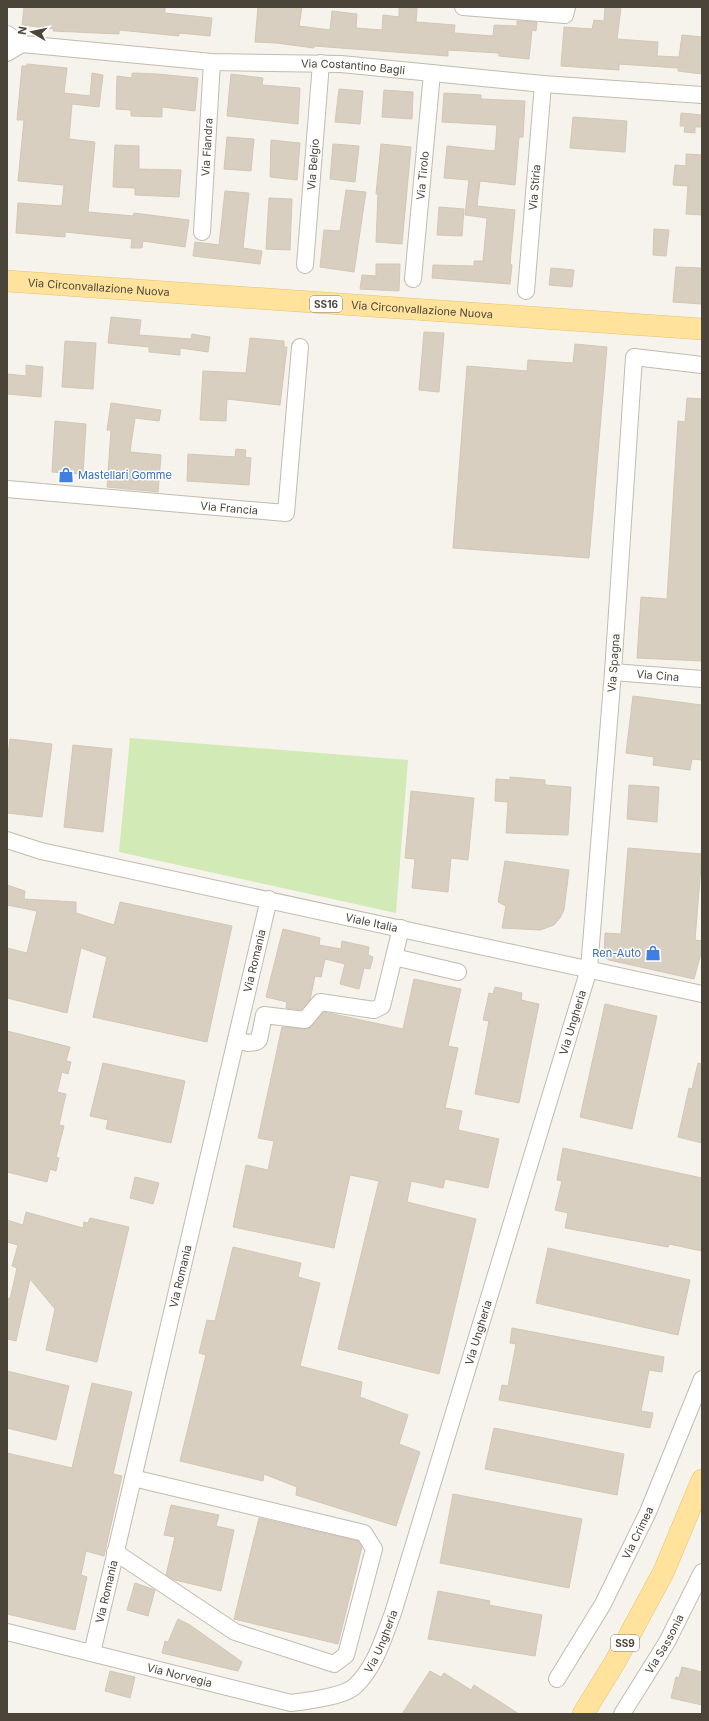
<svg xmlns="http://www.w3.org/2000/svg" width="709" height="1721" viewBox="0 0 709 1721" font-family="Inter,sans-serif">
	<rect width="100%" height="100%" fill="#f6f3ec"/>
	<path fill="#d2eab5" d="M130 738 408 760 396 913 119 852Z"/>
	<path fill="#d8cfc1" stroke="#d3c7b4" d="M24 7H165V13L212 18 210 36 179 33V36L119 30V34L53 31 54 29 22 25Z
		M258 7H302L299 26 330 30 332 11 357 14 356 28 382 30 383 15 399 17V7L417 8 416 22 455 25 454 33 493 36 494 25 517 26V21L537 22 536 31 532 30 529 59 499 56V53L448 50V56L314 46V48L276 43 255 42Z
		M605 7H621L617 39 658 42 657 56 679 57 682 35 702 37V74L678 71V68L619 64V70L561 66 564 27 592 29 594 20 604 21Z
		M27 64 67 68 64 93 90 96 92 73 103 75 99 107 72 104 69 139 95 142 88 212 133 216 134 213 189 220 185 247 143 241 142 248H131L132 239 65 232V237L16 233 18 203 62 206 64 185 18 181 24 120H17L22 66H27Z
		M132 73 158 74 198 78 195 111 162 107V117L131 116V110L116 109 117 76 132 78Z
		M231 74 263 78 262 85 300 88 298 124 227 116Z
		M339 89 363 91 360 124 335 122Z
		M384 90 413 92 412 119 382 117Z
		M444 93 481 95V99L525 101 523 137H519L515 185 480 181 477 206 515 210 510 264 512 265 510 284 432 278 433 265 474 266V261H483L487 218 465 215 469 180 444 178 447 146 495 151 497 125 442 122Z
		M681 113 702 115V127H695V133L684 132 685 126H680Z
		M573 117 627 121 625 152 570 148Z
		M227 137 254 139 251 171 224 169Z
		M271 140 300 143 297 180 270 177Z
		M333 144 359 146 355 182 330 179Z
		M381 144 411 147 402 244 376 242 378 194H376Z
		M115 145 139 146V169L181 170 179 197 135 195V188L113 187Z
		M686 154 702 155V215L686 214 688 186 673 185 675 165 686 166Z
		M346 190 366 192 354 272 320 267 324 230 340 231Z
		M225 191 249 193 243 248 262 251 260 264 193 256 195 242 219 245Z
		M269 198 292 199 290 250 266 249Z
		M439 207 464 209 462 236 437 235Z
		M654 229 669 230 666 256 653 255Z
		M376 264H400L399 291 360 289 362 275 376 276Z
		M676 267 702 268V304L673 302Z
		M551 268 574 270 572 287 549 285Z
		M111 317 141 320 139 335 191 339 192 334 210 337 208 352 180 348V355L149 352V347L108 343Z
		M424 332 444 333 439 392 419 390Z
		M250 338 284 341V347H287L280 405 227 399 226 421 200 420 203 371 246 373Z
		M65 341 96 343 93 389 62 387Z
		M575 344 607 347 589 558 453 548 467 366 527 371 528 360 573 363Z
		M26 365 43 367 41 397 7 394V374L26 376Z
		M687 398 702 399V661L637 658 641 597 667 599 678 421 685 422Z
		M111 403 161 410 159 421 135 418 130 452 161 455 158 492 107 487 111 430H107Z
		M55 421 86 424 83 474 52 472Z
		M236 449 246 450 245 457 251 458 249 485 187 481 188 454 235 457Z
		M633 696 702 705V760L692 759 690 770 653 765 654 757 626 753Z
		M10 739 52 744 42 817 7 813V763Z
		M73 745 112 749 103 832 64 827Z
		M510 777 545 780V785L571 787 568 835 506 833 508 802 495 801 496 779 510 780Z
		M629 785 659 787 657 822 627 819Z
		M411 791 474 798 468 860 451 858 448 892 412 888 415 859 405 858Z
		M628 848 702 854 695 940 702 941V950L694 979 609 960 604 957 605 933 621 934Z
		M505 861 569 870 564 910 560 918 554 925 540 930 502 928 506 906 498 902Z
		M7 885 25 891 24 899 76 902V913L114 925 120 902 232 926 207 1042 93 1017 107 957 81 948 67 1013 7 998V948L27 953 37 911 7 905Z
		M283 929 320 938 319 945 341 949 342 941 369 947 368 955 373 957 370 969 364 968 359 989 340 984 345 964 325 959 321 977 315 976 310 1000 301 1010 286 1008 287 1002 266 997Z
		M414 979 461 989 448 1046 458 1048 445 1108 462 1111 458 1130 499 1139 488 1188 445 1179 443 1188 411 1181 407 1202 476 1219 439 1374 338 1349 379 1181 350 1175 334 1248 233 1227 246 1165 268 1170 274 1141 258 1138 282 1027 308 1029 324 1012 403 1029Z
		M495 987 522 993 521 1000 539 1004 519 1103 475 1094 489 1021 483 1020 489 993 493 994Z
		M605 1004 657 1016 632 1129 580 1117Z
		M7 1031 70 1047 66 1061 71 1062 68 1074 62 1072 57 1092 66 1094 59 1125 64 1126 56 1157 59 1158 56 1171 50 1169 47 1182 7 1172Z
		M103 1063 185 1081 171 1143 106 1129 108 1120 90 1116Z
		M698 1063 702 1064V1143L678 1137 689 1088 692 1089Z
		M563 1148 702 1178V1251L669 1244 668 1247 565 1228 568 1213 555 1210 562 1181 557 1180Z
		M135 1177 159 1183 153 1204 130 1198Z
		M26 1212 83 1228 84 1222 88 1223 90 1218 129 1227 97 1362 46 1350 55 1309 30 1279 16 1341 7 1339V1298L10 1299 17 1268 12 1266 18 1245 7 1242V1220L23 1225Z
		M233 1247 301 1263 298 1277 320 1283 300 1366 362 1382 360 1397 408 1415 399 1444 420 1452 396 1526 296 1495 297 1487 264 1474 263 1481 180 1461 206 1355 199 1353 207 1320 215 1321Z
		M548 1248 690 1280 678 1335 536 1303Z
		M512 1328 664 1357 662 1372 649 1370 641 1411 653 1413 650 1428 499 1400 502 1385 508 1386 516 1344 510 1343Z
		M7 1371 69 1386 56 1440 7 1428Z
		M92 1383 132 1392 113 1474 122 1476 104 1556 86 1551 81 1575 87 1577 75 1630 7 1614V1453L72 1468Z
		M494 1428 624 1454 617 1495 485 1469Z
		M453 1494 582 1519 569 1588 440 1563Z
		M171 1505 219 1515 216 1526 234 1530 221 1591 175 1580 166 1575 175 1537 164 1535Z
		M259 1518 358 1541 362 1547 338 1644 234 1619Z
		M135 1583 155 1590 148 1616 127 1610Z
		M438 1591 490 1601 489 1605 542 1615 535 1656 428 1639Z
		M178 1619 190 1625 242 1662 238 1671 162 1653 165 1641 168 1642Z
		M682 1667 702 1672V1705L671 1698 676 1677 679 1678Z
		M110 1671 135 1677 130 1698 105 1691Z
		M430 1671 441 1677 444 1673 471 1690 474 1685 519 1714H402Z"/>
	<g fill="none" stroke-linecap="round" stroke-linejoin="round">
		<defs>
			<g id="minor">
				<path d="M463 7 565 15 567 7"/>
				<path id="s1" d="M7 34 22 44 212 62 341 64 543 84 702 95"/>
				<path d="M7 53 22 44"/>
				<path id="s2" d="M202 232 212 62"/>
				<path id="s3" d="M305 265 321 63"/>
				<path id="s4" d="M413 279 432 73"/>
				<path id="s5" d="M526 291 543 84"/>
				<path id="s6" d="M7 489 286 513 300 347"/>
				<path id="s7" d="M613 672 702 679"/>
				<path id="s8" d="M7 840 41 851 702 994"/>
				<path d="M394 957 458 972"/>
				<path d="M236 1040 248 1043 256 1042 259 1040 264 1015 305 1020 320 1002 374 1010 382 1006 401 928"/>
				<path d="M115 1552 235 1632 334 1664 346 1655 374 1549 364 1533 133 1478"/>
				<path id="s9" d="M7 1632 291 1703C306 1701 342 1697 354 1687 375 1668 383 1639 393 1613L589 969 613 672 634 357 702 365"/>
				<path id="s10" d="M92 1653 269 899"/>
				<path id="s11" d="M557 1679 603 1604 648 1512 702 1379"/>
				<path id="s12" d="M622 1714 667 1642 702 1572"/>
			</g>
			<g id="major">
				<path id="s13" d="M7 281 702 329"/>
				<path d="M583 1714 615 1662 664 1571 702 1480"/>
			</g>
		</defs>
		<use href="#minor" stroke="#c2bbae" stroke-width="18"/>
		<use href="#major" stroke="#e6c16a" stroke-width="22"/>
		<use href="#minor" stroke="#fff" stroke-width="16"/>
		<use href="#major" stroke="#ffe39c" stroke-width="21"/>
	</g>
	<defs>
		<symbol id="shop-bare" viewBox="-9 -9 18 18"><path d="M-5-2.5h2.3a2.7 3.5 0 0 1 5.4 0H5L5.5 6h-11ZM-1.5-2.5h3a1.5 2.3 0 0 0-3 0Z" fill="#3f7fe0" stroke="#fff" stroke-width="2.5" paint-order="stroke"/></symbol>
	</defs>
	<g fill-rule="evenodd">
		<use href="#shop-bare" x="55" y="464" width="22" height="22"/>
		<use href="#shop-bare" x="642" y="942" width="22" height="22"/>
	</g>
	<g text-anchor="middle" stroke-width="3" stroke-linejoin="round" paint-order="stroke">
		<g fill="#fff" stroke="#817c74" stroke-width="1">
			<rect x="310" y="296" width="32" height="16" rx="3"/>
			<rect x="611" y="1635" width="28" height="16" rx="3"/>
		</g>
		<g font-size="10" font-weight="bold" fill="#4b4439">
			<text x="326" y="308">SS16</text>
			<text x="625" y="1647">SS9</text>
		</g>
		<g font-size="11" fill="#4b4439" stroke="#fff">
			<text dy="4" stroke="none"><textPath href="#s1" startOffset="350">Via Costantino Bagli</textPath></text>
			<text dy="4" stroke="none"><textPath href="#s2" startOffset="85">Via Fiandra</textPath></text>
			<text dy="4" stroke="none"><textPath href="#s3" startOffset="101">Via Belgio</textPath></text>
			<text dy="4" stroke="none"><textPath href="#s4" startOffset="104">Via Tirolo</textPath></text>
			<text dy="4" stroke="none"><textPath href="#s5" startOffset="104">Via Stiria</textPath></text>
			<text dy="4" stroke="none"><textPath href="#s13" startOffset="92">Via Circonvallazione Nuova</textPath></text>
			<text dy="4" stroke="none"><textPath href="#s13" startOffset="416">Via Circonvallazione Nuova</textPath></text>
			<text dy="4" stroke="none"><textPath href="#s6" startOffset="223">Via Francia</textPath></text>
			<text dy="4" stroke="none"><textPath href="#s9" startOffset="1423">Via Spagna</textPath></text>
			<text dy="4" stroke="none"><textPath href="#s7" startOffset="45">Via Cina</textPath></text>
			<text dy="4" stroke="none"><textPath href="#s8" startOffset="374">Viale Italia</textPath></text>
			<text dy="4" stroke="none"><textPath href="#s10" startOffset="711">Via Romania</textPath></text>
			<text dy="4" stroke="none"><textPath href="#s9" startOffset="1060">Via Ungheria</textPath></text>
			<text dy="4" stroke="none"><textPath href="#s10" startOffset="387">Via Romania</textPath></text>
			<text dy="4" stroke="none"><textPath href="#s9" startOffset="736">Via Ungheria</textPath></text>
			<text dy="4" stroke="none"><textPath href="#s11" startOffset="167">Via Crimea</textPath></text>
			<text dy="4" stroke="none"><textPath href="#s10" startOffset="63">Via Romania</textPath></text>
			<text dy="4" stroke="none"><textPath href="#s9" startOffset="412">Via Ungheria</textPath></text>
			<text dy="4" stroke="none"><textPath href="#s12" startOffset="82">Via Sassonia</textPath></text>
			<text dy="4" stroke="none"><textPath href="#s9" startOffset="178">Via Norvegia</textPath></text>
		</g>
		<g font-size="11" fill="#366cbe" stroke="#fff" text-anchor="start">
			<text x="78" y="479">Mastellari Gomme</text>
			<text x="641" y="957" text-anchor="end">Ren-Auto</text>
		</g>
	</g>
	<rect width="709" height="1721" fill="none" stroke="#4b4439" stroke-width="16"/>
	<g transform="translate(32 32) rotate(279)" stroke="#ffffff" stroke-width="3" paint-order="stroke">
	<path d="M0-3L7 15L0 10L-7 15Z" fill="#4b4439"/>
	<text y="-6" font-size="11" font-weight="bold" text-anchor="middle" fill="#4b4439">N</text>
	</g>
</svg>
